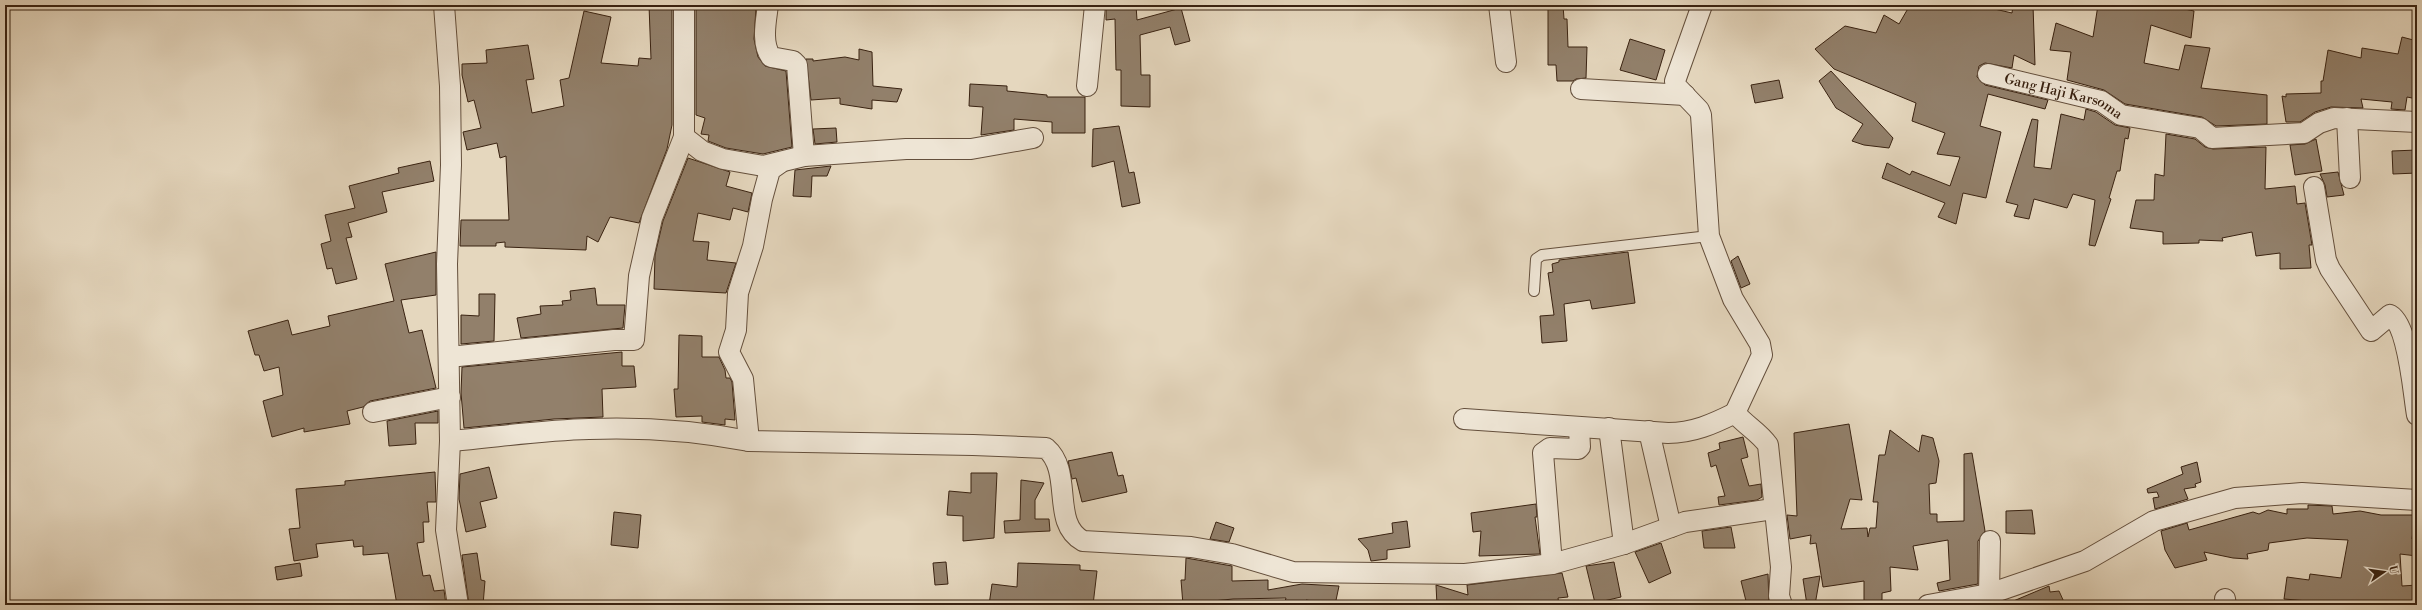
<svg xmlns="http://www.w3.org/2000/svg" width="2422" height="610" viewBox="0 0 2422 610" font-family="'Libre Bodoni',serif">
	<rect width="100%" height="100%" fill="#e5d7be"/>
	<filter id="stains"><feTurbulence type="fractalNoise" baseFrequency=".005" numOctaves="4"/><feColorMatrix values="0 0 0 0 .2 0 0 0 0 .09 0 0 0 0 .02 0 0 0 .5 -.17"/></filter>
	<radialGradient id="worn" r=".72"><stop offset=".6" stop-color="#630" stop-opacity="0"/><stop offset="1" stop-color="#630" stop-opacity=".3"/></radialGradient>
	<path fill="#92806b" stroke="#392211" d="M649 5H672V125L667 149 639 223 610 217 598 242 587 236 586 250 505 247V242L496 243V246H460L461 220H509L506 156 500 158 497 143 467 150 463 132 481 128 474 100 468 102 462 75V64L487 63 486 50 528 45 534 79 526 80 532 113 564 106 560 80 569 78 584 11 611 17 601 63 638 66 639 58 651 59Z
		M696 5H745L756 8 754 39 758 57 765 66 786 71 792 147 763 154 726 148 708 141 709 135 701 134 705 118 696 115Z
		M1106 5H1136L1137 20 1181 8 1190 41 1175 45 1170 27 1140 35 1141 75H1150V107L1121 106V70H1116L1115 19 1106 20Z
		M1548 5H1563L1564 19H1567L1568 47H1587L1586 78 1576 79 1573 81H1557L1556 65H1548Z
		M1910 5H1977L2012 13 2013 5H2033L2035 65 2014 55 2012 68 1985 63 1979 66 1977 77 1985 85 2048 100 2045 109 1988 94 1980 126 2001 132 1986 198 1963 193 1956 224 1938 217 1945 203 1882 178 1887 163 1910 175 1912 171 1950 186 1960 157 1937 154 1945 133 1912 121 1916 103 1834 69 1815 49 1845 26 1876 33 1884 15 1899 24Z
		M2098 5 2130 7V5H2166L2194 11 2191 38 2151 25 2144 63 2179 70 2185 45 2210 48 2201 88 2267 95V124L2216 126 2202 117 2125 104 2104 90 2067 80 2071 52 2050 50 2056 23 2093 37Z
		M2402 37 2417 41V99L2407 97 2405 110 2391 109 2392 102 2361 99 2363 108 2331 107 2315 112 2300 122H2286L2282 96 2286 97V94L2321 93V81H2323L2328 50 2361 58 2362 48 2398 54Z
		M1630 39 1665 50 1656 80 1620 70Z
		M859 49 872 52 873 86 902 89 897 102 872 100V109L840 104V98L811 100 806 59H813V61L845 57 859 60Z
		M1831 71 1893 138 1889 148 1864 145 1852 141 1863 124 1836 108 1819 81Z
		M1779 80 1783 98 1755 103 1751 85Z
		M970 84 1007 86V91L1047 95V97H1085V133H1052V122L1014 119V130L981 135 983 107 969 106Z
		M2086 109 2096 112 2115 125 2130 128 2128 139 2125 138 2120 171H2117L2109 198 2111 199 2095 246 2089 245 2095 200 2073 194 2067 208 2034 199 2029 219 2014 216 2018 205 2006 202 2032 119 2038 120 2034 167 2051 169 2061 114 2084 120Z
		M1119 126 1129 173 1134 172 1140 203 1122 207 1114 161 1092 167 1093 129Z
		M836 128 837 142 815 144 813 129Z
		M2166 134 2195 139 2205 147 2213 149 2266 147 2265 189 2295 186 2297 204 2305 203 2312 245H2309L2311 268 2280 269V253L2256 256 2252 232 2222 238 2223 241 2199 240V243L2163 244V232L2130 228 2136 200H2154L2155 174 2164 176Z
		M2316 139 2322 171 2295 175 2290 145 2305 144Z
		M2417 150V173L2393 174 2392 151Z
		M688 158 730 172 726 186 752 193 748 212 733 208 730 220 698 213 693 241 709 242 707 260 736 263 726 293 654 289 655 255 663 221Z
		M430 161 434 181 382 192 387 212 348 223 352 237 346 238 357 279 336 284 332 268 327 269 321 244 331 241 325 215 355 208 349 186 399 173 398 168Z
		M831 166 827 176H812L811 197 793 196 795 170Z
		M2338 172 2344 195 2327 197 2325 185 2320 174Z
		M436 252V295L401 300 409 333 422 330 436 388 370 401 363 407 347 411 350 424 304 432V428L272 437 263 401 283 395 279 367 264 371 259 355H255L248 331 288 320 292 335 330 326 328 316 394 301 385 264Z
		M1628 252 1635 303 1592 309 1590 300 1564 304 1567 341 1542 343 1540 316 1554 315 1548 273 1553 272 1552 264 1559 262V260Z
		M1738 256 1750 284 1741 288 1731 261Z
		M595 288 597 305H625L623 328 521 338 517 318 541 314 540 306 563 305 562 301 571 300 570 291Z
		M479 294H495L494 341 461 344V315L479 316Z
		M679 335 702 336V357H719L725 370 726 378H730L732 382 735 420 725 419V425L702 422V416L676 417 674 389H678Z
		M622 352V366H634L636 387 602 389 603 417 554 419 464 428 461 393 462 367Z
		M438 411V423H415L416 444 389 446 387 421Z
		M1849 424 1862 500 1850 499 1841 529 1867 528 1868 537 1870 528H1876L1878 502H1873L1879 455H1885L1890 430 1919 452 1922 435 1933 438 1939 461 1936 483 1929 484 1930 514H1937V522L1964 521V454L1972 453 1985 531 1978 541V584L1939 591 1937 583 1950 580 1948 540 1913 546 1918 570 1890 567 1891 591 1882 593V600L1864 604V581L1823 587 1816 543 1810 544 1811 535 1790 539 1787 515 1797 516 1794 433Z
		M1743 437 1748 457 1741 459 1749 486 1761 484 1762 497 1757 500 1719 505 1718 497 1725 496 1716 465 1711 467 1708 453 1720 449 1719 443Z
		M1112 452 1118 476 1123 475 1127 492 1082 502 1076 478 1072 479 1068 461Z
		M2197 462 2201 482 2195 484 2196 487 2184 489 2188 499 2155 509 2153 498 2159 497 2157 492 2148 493 2147 489 2183 474 2181 467Z
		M489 467 497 498 480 502 486 527 466 532 459 499 460 474Z
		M435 472 436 502H427L429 522H423L424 542 417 543 423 576 430 575 434 591 444 590 446 605H397L388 553 363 555V546L354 547 353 540 316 544 318 557 294 561 289 529 300 528 296 489 345 485V481Z
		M971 473H997L994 538 963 541V516L947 515 949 491 971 493Z
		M1021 480 1044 483 1035 500V519H1049L1050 531 1005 533 1004 521 1020 520Z
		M1536 504 1537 517H1535L1540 554 1479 556 1481 531 1473 532 1471 513Z
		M2308 505 2332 506 2333 514 2360 511 2381 515H2415L2412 539H2417V556L2400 554 2402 586 2417 585V605H2388V602H2336V605L2319 604 2320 602 2284 599 2287 577 2309 580 2310 574 2341 578 2348 540 2307 538 2269 543 2268 550 2247 554 2248 559 2233 558 2204 552 2207 560 2175 568 2165 550 2161 531 2187 523 2189 530 2253 512 2259 514 2268 510 2287 514V509H2308Z
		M2032 510 2035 534 2006 533V511Z
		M614 512 641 515 638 548 611 545Z
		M1407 521 1410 547 1387 550V559L1371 561 1368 550 1358 539 1393 533 1392 523Z
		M1216 522 1234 528 1229 542 1210 539Z
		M1731 527 1735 548H1704L1702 531Z
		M1661 543 1671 573 1649 583 1635 552Z
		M477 553 481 580 485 581 483 605H469L462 555Z
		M1186 558 1232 566V581L1268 580V590L1302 584 1339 586 1335 605 1306 600V605H1284L1286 598 1233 599 1202 602V605H1183L1181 580H1185Z
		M946 562 948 584 935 585 933 563Z
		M1614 562 1621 597 1595 603 1586 566Z
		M300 563 302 576 277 580 275 567Z
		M1018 563 1080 565V570L1097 571 1093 605 1004 602V605H989L992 584 1017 587Z
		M1562 573 1568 597 1558 598 1559 605H1437L1436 585 1468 595 1467 585Z
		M1768 574 1769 605H1747L1741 581Z
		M1820 576 1815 605H1807L1803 579Z
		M2049 586 2050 592 2059 591 2064 602 2056 605H2004Z"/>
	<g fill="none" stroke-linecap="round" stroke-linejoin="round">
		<defs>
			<path id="service" d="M1534 291 1536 259 1542 255 1709 236"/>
			<g id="minor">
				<path d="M444 5 450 86 451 165 447 264 450 441 446 530 458 605"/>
				<path d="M684 5V137L702 151 723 159 763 166 804 156 906 149H971L1033 138"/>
				<path d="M768 5C766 21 761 43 771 57L793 61 797 65 804 156"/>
				<path d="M1499 5 1506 62"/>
				<path d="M1702 5 1675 81 1676 86 1699 110 1701 115 1709 236 1733 299 1760 344 1762 355 1735 413C1745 425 1759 432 1768 445L1781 567 1779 596 1782 605"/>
				<path id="s1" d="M1988 74 2101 101 2121 115 2200 128 2212 138 2304 133 2319 123 2334 118 2417 122"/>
				<path d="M1087 86 1095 5"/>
				<path d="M1581 89 1685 95"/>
				<path d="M2347 118 2350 178"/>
				<path d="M2314 187 2326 260 2330 269 2371 331 2390 315C2409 326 2413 393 2417 415"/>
				<path d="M449 357 614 340H634L639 276 652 218 684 137"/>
				<path d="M373 412 450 397"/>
				<path d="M1464 419 1668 433C1693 433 1713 424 1735 413"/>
				<path d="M1609 428 1624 544"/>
				<path d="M1649 431 1671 527"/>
				<path d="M450 441C497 437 543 430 589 429 642 427 697 431 749 441L973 445 1046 448C1074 472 1050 523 1083 541L1191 547 1232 554 1293 572 1465 574 1552 564 1624 544 1685 522 1773 509"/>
				<path d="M749 441 743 379 729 352 736 330 738 293 753 246 762 199 770 170 780 163"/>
				<path d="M1552 564 1543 453 1550 448 1578 449 1580 447 1579 428"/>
				<path d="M1989 594 1990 541"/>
				<path d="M2225 599 2226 605"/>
				<path d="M1928 605 1989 594 2085 561 2154 521 2235 498 2302 493 2417 500"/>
			</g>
		</defs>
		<use href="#service" stroke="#644f3c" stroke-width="12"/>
		<use href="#minor" stroke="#644f3c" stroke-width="22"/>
		<use href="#service" stroke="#eee5d5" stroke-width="10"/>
		<use href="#minor" stroke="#eee5d5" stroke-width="20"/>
	</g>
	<g text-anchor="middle" stroke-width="3" stroke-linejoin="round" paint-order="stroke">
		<g font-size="14" fill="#392211" stroke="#eee5d5">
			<text dy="5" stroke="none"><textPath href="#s1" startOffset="79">Gang Haji Karsoma</textPath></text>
		</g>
	</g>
	<rect width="2422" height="610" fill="none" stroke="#e5d7be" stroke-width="20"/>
	<rect x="6" y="6" width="2410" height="598" fill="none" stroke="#392211" stroke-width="2"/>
	<rect x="10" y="10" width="2402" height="590" fill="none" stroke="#392211"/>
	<g transform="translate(2384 572) rotate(77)" stroke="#eee5d5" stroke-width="3" paint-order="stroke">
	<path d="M0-3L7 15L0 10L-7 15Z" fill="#392211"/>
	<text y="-6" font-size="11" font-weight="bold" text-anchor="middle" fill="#392211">U</text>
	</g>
	<rect width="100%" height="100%" filter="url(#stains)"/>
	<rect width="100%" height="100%" fill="url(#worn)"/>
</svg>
